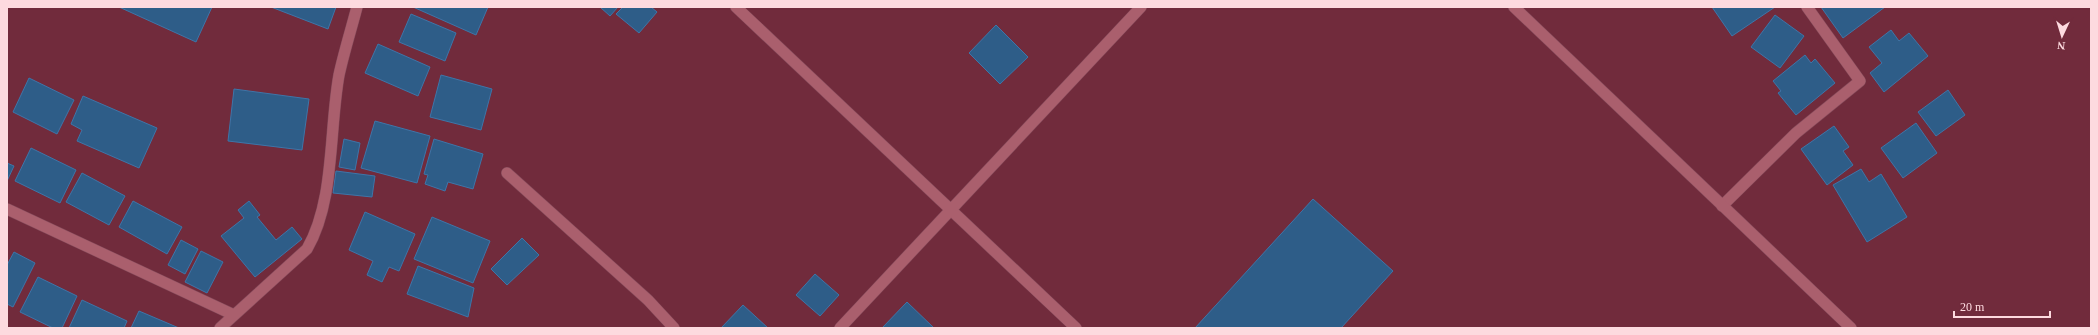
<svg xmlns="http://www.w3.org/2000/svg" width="2098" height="335" viewBox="0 0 2098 335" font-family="Georgia,serif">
	<rect width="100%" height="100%" fill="#712b3c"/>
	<path fill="#2e5d88" stroke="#3e75a8" d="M119 7H212L196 42Z
		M271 7H336L328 29Z
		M413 7H488L476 35Z
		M600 7H618L610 16Z
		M623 7H651L657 12 639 33 616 14Z
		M1712 7H1775L1732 36Z
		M1821 7H1885L1843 38Z
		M411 14 456 33 445 61 399 42Z
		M1775 15 1804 36 1780 68 1751 47Z
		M996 25 1028 57 1000 84 969 53Z
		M1891 30 1899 41 1909 33 1928 56 1884 92 1870 73 1882 63 1869 47Z
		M378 44 430 67 418 96 365 73Z
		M1805 55 1811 63 1815 59 1835 83 1796 115 1778 93 1781 91 1773 81Z
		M441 75 492 89 481 130 430 117Z
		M29 78 74 100 57 134 13 112Z
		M234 89 309 99 302 150 228 141Z
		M1948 90 1965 115 1936 136 1918 112Z
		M83 96 157 128 139 168 77 141 82 130 71 124Z
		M375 121 430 136 417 183 361 168Z
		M1916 123 1937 153 1903 178 1881 148Z
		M1834 126 1849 147 1843 151 1853 165 1827 185 1801 149Z
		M344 139 360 143 355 170 339 167Z
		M434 139 483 154 473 189 448 182 445 191 425 184 428 175 424 174Z
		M31 148 76 170 60 203 15 181Z
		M7 163 14 166 7 181Z
		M1861 169 1869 182 1881 174 1907 217 1867 242 1833 185Z
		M336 171 375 176 372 197 333 193Z
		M82 173 125 196 109 225 66 202Z
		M1313 199 1393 271 1341 328H1195Z
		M133 201 182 227 167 254 119 227Z
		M249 201 260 215 257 217 276 240 292 227 302 239 255 277 221 236 244 218 238 210Z
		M365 212 415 234 399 271 389 267 382 282 367 275 373 261 349 250Z
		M432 217 490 241 473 283 414 259Z
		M522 238 539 255 507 285 491 269Z
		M181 240 198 249 185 274 168 265Z
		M201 251 223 262 207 293 185 282Z
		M14 252 35 263 13 307 7 304V265Z
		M418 266 474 288 468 317 407 294Z
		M815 274 839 295 820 316 796 295Z
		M38 277 77 296 62 328H53L20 312Z
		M82 300 127 321 124 328H69Z
		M907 302 934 328H882Z
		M743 305 768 328H721Z
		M139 311 179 328H131Z"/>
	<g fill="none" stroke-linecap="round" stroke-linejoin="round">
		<defs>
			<path id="minor" d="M736 7 1076 328
				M507 173 648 300 674 328
				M1722 206 1796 133 1860 81 1807 7
				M7 209 234 315
				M220 328 307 249C335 201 329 130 339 75 344 52 351 30 357 7
				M840 328 1141 7"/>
			<path id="tertiary" d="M1514 7 1851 328"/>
		</defs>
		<use href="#minor" stroke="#854b5b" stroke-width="12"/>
		<use href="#tertiary" stroke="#854b5b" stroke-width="12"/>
		<use href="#minor" stroke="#aa5f6d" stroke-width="11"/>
		<use href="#tertiary" stroke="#aa5f6d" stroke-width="11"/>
	</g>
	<rect width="2098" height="335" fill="none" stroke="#fddadf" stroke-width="16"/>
	<g transform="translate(2062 36) rotate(184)" stroke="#712b3c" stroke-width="3" paint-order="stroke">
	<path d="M0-3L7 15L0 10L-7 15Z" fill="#fddadf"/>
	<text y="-6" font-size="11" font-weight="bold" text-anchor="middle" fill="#fddadf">N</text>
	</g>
	<path d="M1954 311v6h96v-6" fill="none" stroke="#fddadf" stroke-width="2"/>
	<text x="1960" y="311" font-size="12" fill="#fddadf" stroke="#712b3c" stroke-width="3" paint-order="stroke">20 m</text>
</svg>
